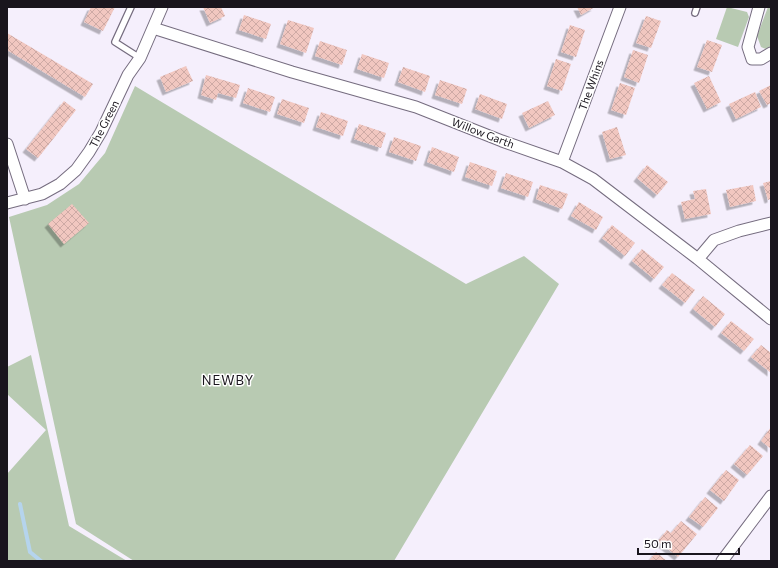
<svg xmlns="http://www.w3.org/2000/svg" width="778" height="568" viewBox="0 0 778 568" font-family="Commissioner,sans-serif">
	<defs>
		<pattern id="building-cross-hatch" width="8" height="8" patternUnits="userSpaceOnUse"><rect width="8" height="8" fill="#f1c7c0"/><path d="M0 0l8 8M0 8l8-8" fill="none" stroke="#ceaaa5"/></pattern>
		<filter id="shadow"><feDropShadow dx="-3.5" dy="3.5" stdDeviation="0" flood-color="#0004"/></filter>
	</defs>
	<rect width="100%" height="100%" fill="#f5effc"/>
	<path fill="#b8cab2" d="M727 7 747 12 749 17 738 47 716 39Z
		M768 7H771V46L766 49 761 47 757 36Z
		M135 86 466 284 524 256 559 284 394 561H134L76 524 9 217 47 205 79 184 105 153Z
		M31 355 69 526 127 561H7V474L46 430 7 394V367Z"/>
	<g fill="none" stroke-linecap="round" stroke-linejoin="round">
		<path stroke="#b5d4ed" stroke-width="4" d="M20 504 30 552 41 561"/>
	</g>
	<path fill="url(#building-cross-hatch)" filter="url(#shadow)" d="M91 7H115L103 31 84 22Z
		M203 7H221L225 16 210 23Z
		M577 7H595L581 15Z
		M244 15 271 24 266 39 239 30Z
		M646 16 661 21 651 48 636 43Z
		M288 20 314 28 306 53 280 44Z
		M570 25 585 30 576 57 561 52Z
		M7 33 93 84 85 97 7 50Z
		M707 40 722 45 712 72 697 67Z
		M320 41 347 50 342 65 315 56Z
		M633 50 648 55 639 83 624 77Z
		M362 54 389 63 384 78 357 69Z
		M556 59 571 64 562 91 547 86Z
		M186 66 193 81 166 92 160 77Z
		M403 67 430 76 425 92 398 82Z
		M206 75 240 85 236 98 218 93 216 100 201 95Z
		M709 76 721 102 707 109 694 83Z
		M440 80 467 89 462 104 435 95Z
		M620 83 635 88 626 115 611 110Z
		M771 85V103L767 105 759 91Z
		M248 88 275 97 270 112 243 103Z
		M755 92 761 107 736 119 729 104Z
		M480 94 507 104 502 119 475 109Z
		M282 99 309 108 304 123 277 114Z
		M64 101 76 110 38 158 26 149Z
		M548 101 555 115 529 128 522 113Z
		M321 112 348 121 343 136 316 127Z
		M359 124 386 133 381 148 354 139Z
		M617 127 626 155 610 159 602 132Z
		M394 137 421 146 416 161 389 152Z
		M432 147 459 157 454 172 427 162Z
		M470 162 497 171 492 186 465 177Z
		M647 165 668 182 657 195 637 178Z
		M506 173 533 182 528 197 501 188Z
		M771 181V199L768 200 763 183Z
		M540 185 568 194 562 209 536 199Z
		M753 185 756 201 730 207 726 190Z
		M706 189 711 214 685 219 681 202 695 199 693 191Z
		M579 202 603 217 596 230 571 216Z
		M72 204 89 223 64 244 48 224Z
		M612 225 635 243 625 256 602 238Z
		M642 249 664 267 654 279 632 261Z
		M672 273 695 290 685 303 662 285Z
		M703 296 725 314 715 327 693 309Z
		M731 321 754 339 744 351 721 333Z
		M761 345 771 353V373L751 357Z
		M771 427V449L761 441Z
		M750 445 763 456 747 475 734 464Z
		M726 470 739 480 724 501 710 490Z
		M705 497 718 508 703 527 689 517Z
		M681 521 697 534 678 557 658 541 667 530 671 533Z
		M656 552 667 561H649Z"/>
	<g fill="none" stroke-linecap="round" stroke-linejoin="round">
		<defs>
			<path id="service" d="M131 7 115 42 140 58
				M695 13 697 7"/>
			<path id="minor" d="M759 7 748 47 752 59H761L771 53
				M153 28 292 72 416 107 502 141 562 162 593 179 698 259 771 319
				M7 144 25 199
				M562 162 620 7
				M7 203 42 194 60 184 76 170 89 152 101 132 128 75 140 58 162 7
				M698 259 714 240 739 231 771 223
				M722 561 771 496"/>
		</defs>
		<use href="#service" stroke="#756c7f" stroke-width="8"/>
		<use href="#minor" stroke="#756c7f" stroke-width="13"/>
		<use href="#service" stroke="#fff" stroke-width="5.5"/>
		<use href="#minor" stroke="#fff" stroke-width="11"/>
	</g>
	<g text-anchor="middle" stroke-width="3" stroke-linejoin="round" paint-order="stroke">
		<g font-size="11" fill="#19151d" stroke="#fff">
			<text transform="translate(591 85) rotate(-70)" y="4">The Whins</text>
			<text transform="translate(104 124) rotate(-63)" y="4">The Green</text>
			<text transform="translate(483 133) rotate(21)" y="4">Willow Garth</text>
		</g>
		<g font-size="13" letter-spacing="1" fill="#19151d" stroke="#fff">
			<text x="228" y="385">NEWBY</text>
		</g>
	</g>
	<rect width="778" height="568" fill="none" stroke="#19151d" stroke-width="16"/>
	<path d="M638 548v6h101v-6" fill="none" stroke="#19151d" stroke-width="2"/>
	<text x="644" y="548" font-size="12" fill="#19151d" stroke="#ffffff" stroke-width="3" paint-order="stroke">50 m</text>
</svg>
